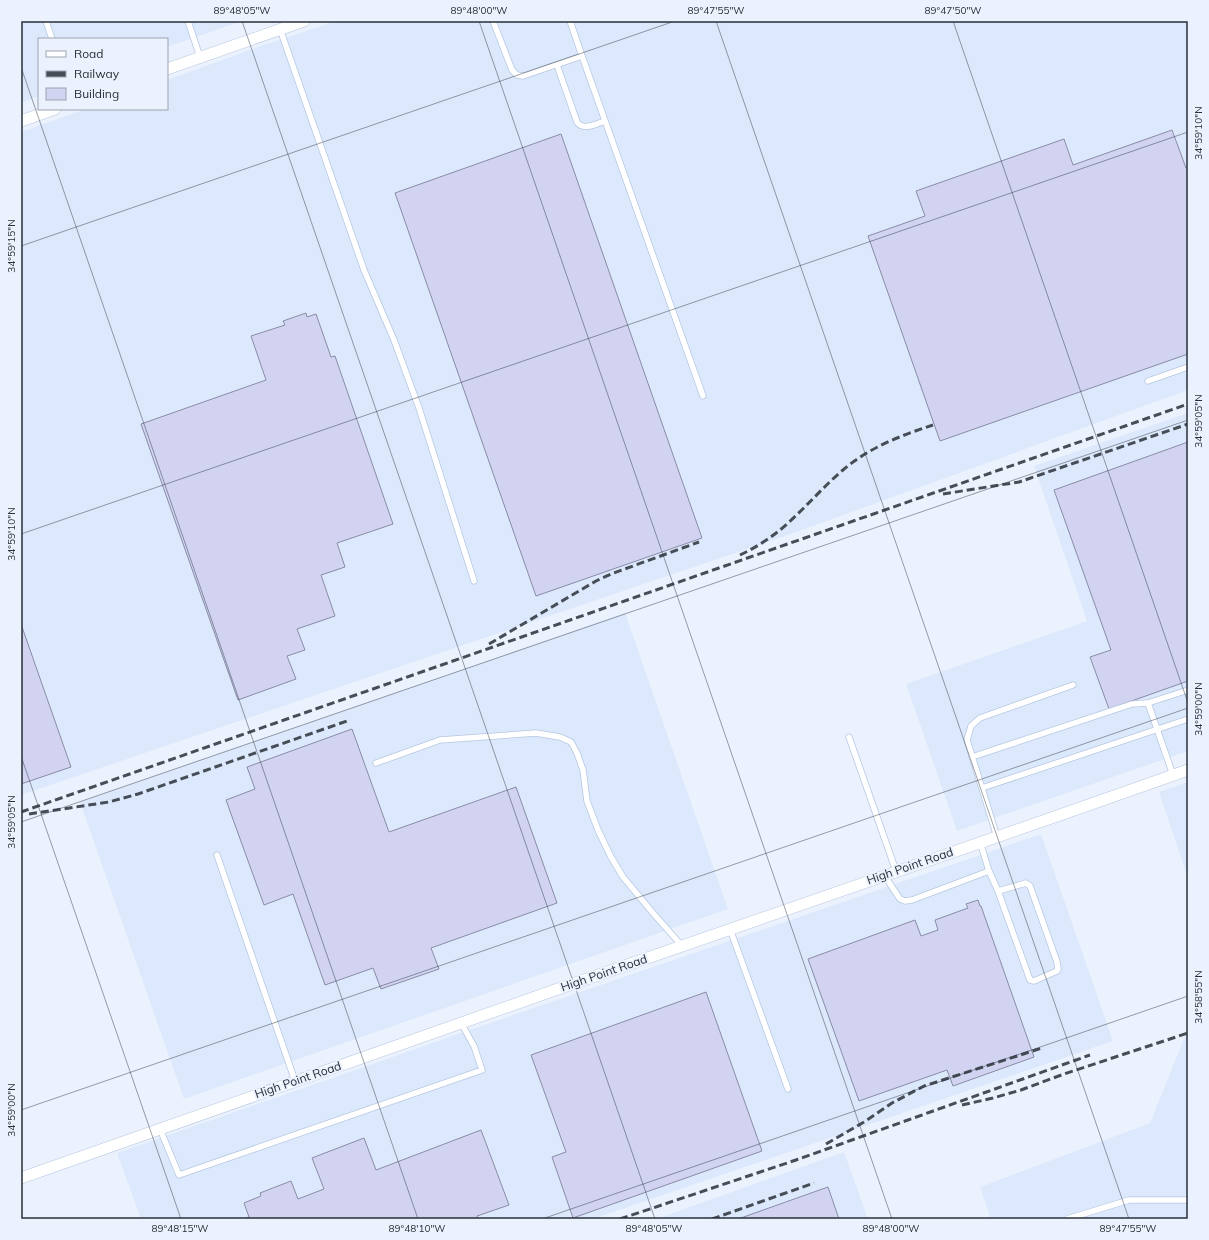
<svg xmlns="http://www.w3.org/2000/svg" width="1209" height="1240" viewBox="0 0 1209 1240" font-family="Mulish,sans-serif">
	<rect width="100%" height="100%" fill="#ebf2fd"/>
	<path fill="#dce9fd" d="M21 21H242L167 47V39H39V96L21 103Z
		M336 21H1188V390L788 535 21 795V132L86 109H167V80L258 47Z
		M1188 413V751L957 831 906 684 1087 621 1034 466Z
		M625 613 728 909 184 1099 80 802Z
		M1188 782V878L1159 792Z
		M1041 834 1113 1041 593 1219H141L117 1153 493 1022Z
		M1188 1029V1219H991L980 1187 1150 1123Z
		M844 1152 868 1219H656Z"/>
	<path fill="#d1d3f1" stroke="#898ba7" d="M1172 130 1186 168 1188 167V354L940 441 868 236 925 216 916 191 1064 139 1073 165Z
		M561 134 702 538 536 596 395 193Z
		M306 313 307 317 316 314 331 357 335 356 393 524 337 543 345 567 321 575 335 616 297 629 305 650 287 656 296 679 238 700 141 424 266 380 251 336 285 325 283 321Z
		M1188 442V681L1109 709 1090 657 1111 650 1054 490Z
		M21 624 71 767 21 784Z
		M352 729 389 832 516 787 557 903 431 948 439 969 381 989 373 968 325 985 293 894 264 905 226 800 255 789 247 767Z
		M978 900 980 906H981L1034 1057 953 1086 947 1070 859 1101 808 959 915 920 921 936 938 930 935 920 968 908 966 904Z
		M706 992 762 1151 573 1218 552 1157 566 1152 531 1055Z
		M481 1130 509 1205 477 1216 478 1219H244L249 1217 244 1203 261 1196 260 1193 291 1181 298 1199 324 1189 312 1158 364 1138 376 1170Z
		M828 1187 839 1219H738Z"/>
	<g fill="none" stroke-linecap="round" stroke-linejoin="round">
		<defs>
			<path id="service" d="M46 21 52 39
				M188 21 200 57
				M493 21 512 70 517 75 523 76 582 56 570 21
				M280 29 364 270 394 340 419 408 474 581
				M582 56 703 396
				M557 65 577 122C583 131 596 124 605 121
				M1148 381 1188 367
				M1148 703 1188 690
				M849 737 896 871
				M972 757 1132 704 1148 703 1173 775
				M376 763 440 740 536 733 560 737 571 742 577 753 583 770 587 801 598 830 611 857 623 877 653 913 682 946
				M982 788 1188 719
				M997 837 967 740 971 726 980 718 1073 685
				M980 842 989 871 998 891 1030 980 1034 981 1057 971 1058 969 1057 962 1030 886 1026 883 998 891
				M217 855 295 1081
				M884 875 900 899 905 901 912 900 989 871
				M730 929 788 1089
				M160 1129 179 1175 482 1070 474 1046 461 1023
				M1067 1219 1129 1200H1188"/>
			<path id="minor" d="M167 69 304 21
				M21 121 55 109
				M21 1178 555 990 1060 815 1188 770"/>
		</defs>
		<use href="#service" stroke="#b6c7e1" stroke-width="7"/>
		<use href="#minor" stroke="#b6c7e1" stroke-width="12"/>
		<use href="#service" stroke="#fff" stroke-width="5.5"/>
		<use href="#minor" stroke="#fff" stroke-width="11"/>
		<path stroke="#474d57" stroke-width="3" stroke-dasharray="8 4" stroke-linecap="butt" d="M943 494 1019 482 1188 424
			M740 555C757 547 774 536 788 523 807 506 824 486 843 470 868 448 902 435 933 425
			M489 644 596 581 611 574 699 542
			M21 812 1188 404
			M29 814 109 802 138 794 347 721
			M962 1105 993 1098 1021 1090 1064 1074 1188 1033
			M826 1144 864 1122 892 1103 924 1086 1042 1048
			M620 1219 796 1160 1090 1055
			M712 1219 814 1183"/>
	</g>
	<path fill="none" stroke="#292f39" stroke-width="1" stroke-opacity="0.45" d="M242 21 655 1219M479 21 892 1219M716 21 1129 1219M953 21 1188 703M21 67 418 1219M21 246 675 21M21 534 1188 132M21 756 181 1219M21 822 1188 420M21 1110 1188 708M542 1219 1188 996"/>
	<g text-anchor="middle" stroke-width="4" stroke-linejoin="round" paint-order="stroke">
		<g font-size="12" fill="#292f39" stroke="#ebf2fd">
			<text transform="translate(910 866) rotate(-19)" y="4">High Point Road</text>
			<text transform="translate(604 973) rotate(-19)" y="4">High Point Road</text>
			<text transform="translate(298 1080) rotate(-19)" y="4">High Point Road</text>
		</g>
	</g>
	<rect width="1209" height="1240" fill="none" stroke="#ebf2fd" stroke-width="44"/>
	<rect x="38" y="38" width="130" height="72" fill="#ebf2fd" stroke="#9da4af"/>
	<rect x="46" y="51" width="20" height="6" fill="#ffffff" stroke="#9da4af"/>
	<text x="74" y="58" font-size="12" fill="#292f39">Road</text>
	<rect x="46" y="71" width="20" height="6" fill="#474d57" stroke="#9da4af"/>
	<text x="74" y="78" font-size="12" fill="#292f39">Railway</text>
	<rect x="46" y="88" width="20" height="12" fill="#d1d3f1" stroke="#9da4af"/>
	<text x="74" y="98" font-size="12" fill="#292f39">Building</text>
	<rect x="22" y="22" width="1165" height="1196" fill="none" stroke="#292f39" stroke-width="1.5"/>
	<g font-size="10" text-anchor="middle" fill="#292f39">
		<text x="242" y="14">89°48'05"W</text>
		<text x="479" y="14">89°48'00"W</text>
		<text x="716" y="14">89°47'55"W</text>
		<text x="953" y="14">89°47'50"W</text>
		<text transform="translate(1198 133) rotate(-90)" y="4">34°59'10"N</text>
		<text transform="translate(11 246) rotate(-90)" y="4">34°59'15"N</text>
		<text transform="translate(1198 421) rotate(-90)" y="4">34°59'05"N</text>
		<text transform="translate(11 534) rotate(-90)" y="4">34°59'10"N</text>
		<text transform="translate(1198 709) rotate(-90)" y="4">34°59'00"N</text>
		<text transform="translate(11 822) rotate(-90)" y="4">34°59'05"N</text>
		<text transform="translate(1198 997) rotate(-90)" y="4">34°58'55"N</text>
		<text transform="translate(11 1110) rotate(-90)" y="4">34°59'00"N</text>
		<text x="180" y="1232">89°48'15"W</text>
		<text x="417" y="1232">89°48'10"W</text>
		<text x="654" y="1232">89°48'05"W</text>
		<text x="891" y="1232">89°48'00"W</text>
		<text x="1128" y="1232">89°47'55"W</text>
	</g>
</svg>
